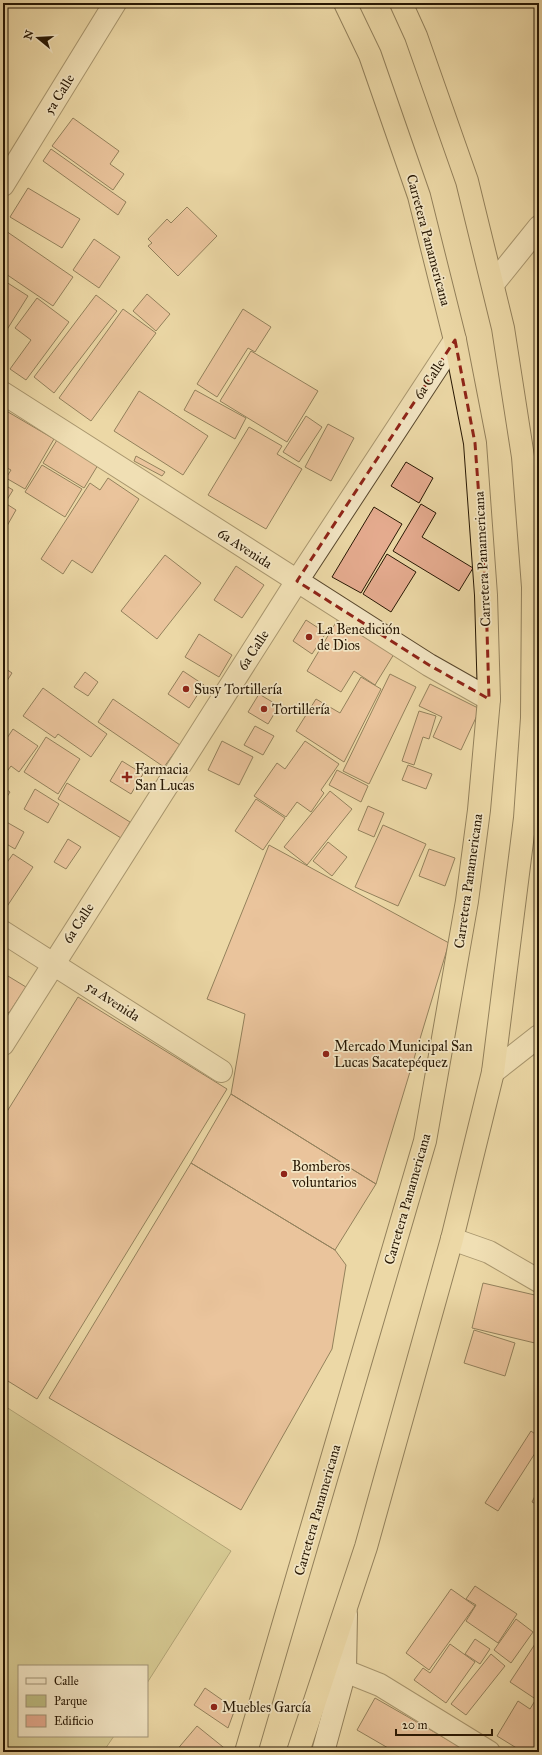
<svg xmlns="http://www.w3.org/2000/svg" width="542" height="1755" viewBox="0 0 542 1755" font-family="'IM FELL Great Primer',serif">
	<rect width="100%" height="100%" fill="#ecd8a6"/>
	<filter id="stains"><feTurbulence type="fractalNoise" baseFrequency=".005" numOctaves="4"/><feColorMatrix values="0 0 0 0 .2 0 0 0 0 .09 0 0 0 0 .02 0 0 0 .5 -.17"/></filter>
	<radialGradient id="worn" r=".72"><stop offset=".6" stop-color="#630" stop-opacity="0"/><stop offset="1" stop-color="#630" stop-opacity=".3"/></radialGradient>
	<path fill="#bebd82" stroke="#726a42" d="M3 1405 231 1551 147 1683V1666H19V1736H114L103 1752H3Z"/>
	<path fill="#e6ac90" stroke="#271703" d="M73 118 119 151 110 164 124 174 113 190 52 146Z
		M51 149 126 202 118 215 43 161Z
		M28 188 80 219 62 248 10 217Z
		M187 207 217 236 178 276 148 246 152 243 148 239 167 219 171 223Z
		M3 229 73 277 53 306 3 272Z
		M94 239 120 257 99 288 73 270Z
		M3 280 28 296 3 336Z
		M147 294 170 314 156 331 133 311Z
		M96 295 117 311 54 393 34 377Z
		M37 298 69 322 26 380 10 369 31 340 15 328Z
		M123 309 156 333 91 421 59 398Z
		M243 309 271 327 255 352 248 348 217 397 197 384Z
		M251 351 318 391 287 442 220 401Z
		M195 390 246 418 235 439 184 410Z
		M139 391 208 436 183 475 114 431Z
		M3 409 54 439 25 489 6 478 11 470 3 466Z
		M306 416 322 427 299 462 283 452Z
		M328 424 354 438 331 481 305 467Z
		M249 427 282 446 277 454 302 469 266 529 208 495Z
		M57 440 98 465 84 488 43 463Z
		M136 456 165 472 162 476 134 461Z
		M406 462 433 478 419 503 391 486Z
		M42 465 82 489 65 517 25 492Z
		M108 478 139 499 92 573 72 560 63 574 41 559 90 483 100 490Z
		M3 484 13 490 5 503 16 510 3 533Z
		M421 504 436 513 422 537 473 568 459 591 393 551Z
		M374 507 402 524 361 593 332 577Z
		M387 554 416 572 391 612 363 594Z
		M165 555 201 583 157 639 121 611Z
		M236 566 264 585 242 618 214 600Z
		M338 619 394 654 375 685 354 671 341 692 307 671Z
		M306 620 326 633 312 654 293 641Z
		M199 634 232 655 219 677 185 657Z
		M3 667 12 673 3 687Z
		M183 671 204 685 189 708 168 694Z
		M85 672 98 682 88 696 74 687Z
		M390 674 416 687 369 784 343 771Z
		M361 677 381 689 344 762 296 731 316 699 340 713Z
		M430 684 480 709 461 750 433 737 442 717 419 706Z
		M43 688 107 734 91 757 58 734 55 738 23 716Z
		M259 694 279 706 268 724 248 712Z
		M113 699 180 745 164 767 98 722Z
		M419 711 436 716 429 739 423 737 414 765 402 761Z
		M255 726 274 736 263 755 244 745Z
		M13 729 38 746 19 772 11 766 3 777V744Z
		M46 737 80 759 58 794 24 772Z
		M222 741 253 757 239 785 208 770Z
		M305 741 339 764 321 790 324 793 311 812 297 802 286 817 254 796 277 763 285 769Z
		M122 761 143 774 131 794 110 781Z
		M408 765 432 774 426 789 402 780Z
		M337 770 368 786 361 802 329 785Z
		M67 783 130 822 121 838 58 799Z
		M3 787 10 792 3 803Z
		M35 789 59 804 48 823 24 809Z
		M330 791 352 809 307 865 284 847Z
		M256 799 285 818 263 850 235 831Z
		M368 806 384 813 374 837 358 830Z
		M3 820 24 832 15 849 3 842Z
		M383 825 426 844 398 906 355 887Z
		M68 839 81 847 66 869 54 862Z
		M328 842 347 857 332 876 313 861Z
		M269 845 449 943 376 1184 231 1094 245 1014 207 999Z
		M429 849 455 858 445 886 419 876Z
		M13 854 33 867 4 911 3 868Z
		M3 973 26 987 9 1013 3 1009Z
		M78 997 227 1089 37 1399 3 1378V1118Z
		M231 1094 376 1184 335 1250 191 1163Z
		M191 1163 335 1250 346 1265 332 1349 241 1510 49 1398Z
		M483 1283 539 1296V1344L472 1328Z
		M474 1330 515 1343 505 1376 464 1363Z
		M531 1431 539 1437V1447L498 1511 485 1503Z
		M539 1488V1506L532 1502Z
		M475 1586 517 1614 498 1643 466 1621 476 1605 466 1599Z
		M451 1589 475 1606 429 1670 406 1653Z
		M516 1619 533 1632 511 1663 494 1650Z
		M539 1638V1691L534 1698 510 1682Z
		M475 1639 490 1649 480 1664 465 1654Z
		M450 1644 475 1662 446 1703 414 1680 423 1668 430 1673Z
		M491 1654 505 1666 466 1715 451 1704Z
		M205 1688 235 1709 228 1728 194 1705Z
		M539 1694V1752H523L497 1736 518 1701 530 1709Z
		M375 1698 469 1752H395L357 1730Z
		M197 1726 228 1751 227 1752H175Z"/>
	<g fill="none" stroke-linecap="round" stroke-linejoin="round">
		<defs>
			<path id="street" d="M3 185 115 3
				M493 284 539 227
				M3 393 429 665 489 699
				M3 932 221 1071
				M3 1044 297 581 455 340
				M493 1072 539 1036
				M452 1239 489 1252 539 1281
				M345 1671 380 1685 489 1752"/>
			<path id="secondary" d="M323 1752 345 1671 346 1614"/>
			<path id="highway" d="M246 1752 425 1141 467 901 479 810 489 699 486 595 475 443 455 340 419 196 370 55 345 3
				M298 1752 366 1547 452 1239 493 1072 525 818 532 718 533 587 523 457 503 328 467 181 416 36 401 3"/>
		</defs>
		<use href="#street" stroke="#58472c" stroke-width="24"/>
		<use href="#secondary" stroke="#271703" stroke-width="24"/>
		<use href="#highway" stroke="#271703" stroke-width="24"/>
		<use href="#street" stroke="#f3e6c5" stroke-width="22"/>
		<use href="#secondary" stroke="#f3e6c5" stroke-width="22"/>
		<use href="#highway" stroke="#ecd8a6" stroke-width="22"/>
	</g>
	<path d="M0 0H542V1755H0ZM455 340 475 443 486 595 489 699 429 665 297 581Z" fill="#ecd8a6" fill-opacity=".55" fill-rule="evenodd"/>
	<path fill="none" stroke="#8f2418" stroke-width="3" stroke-dasharray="8 5" stroke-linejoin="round" d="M455 340 475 443 486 595 489 699 429 665 297 581Z"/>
	<g fill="#8f2418" stroke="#f3e6c5" stroke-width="1.5">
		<circle cx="309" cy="637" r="4"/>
		<circle cx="186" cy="689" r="4"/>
		<circle cx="264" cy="709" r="4"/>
		<path d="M125 771h4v4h4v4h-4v4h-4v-4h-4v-4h4z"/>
		<circle cx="326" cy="1054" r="4"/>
		<circle cx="284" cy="1174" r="4"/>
		<circle cx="214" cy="1707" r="4"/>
	</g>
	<g text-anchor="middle" stroke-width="3.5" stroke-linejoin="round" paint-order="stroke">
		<g font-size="14" fill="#271703" stroke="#f3e6c5">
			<text transform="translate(59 94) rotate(-58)" y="5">5a Calle</text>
			<text transform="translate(429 240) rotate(75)" y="5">Carretera Panamericana</text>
			<text transform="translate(429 379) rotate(-57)" y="5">6a Calle</text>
			<text transform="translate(245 548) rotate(33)" y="5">6a Avenida</text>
			<text transform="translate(482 559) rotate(-93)" y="5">Carretera Panamericana</text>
			<text transform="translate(253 650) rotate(-57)" y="5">6a Calle</text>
			<text transform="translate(468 881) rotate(-82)" y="5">Carretera Panamericana</text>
			<text transform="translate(78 923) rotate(-57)" y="5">6a Calle</text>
			<text transform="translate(113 1001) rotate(33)" y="5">5a Avenida</text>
			<text transform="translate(407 1199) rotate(-74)" y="5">Carretera Panamericana</text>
			<text transform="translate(317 1510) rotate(-74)" y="5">Carretera Panamericana</text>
		</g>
		<g font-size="14" fill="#271703" stroke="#f3e6c5" text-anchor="start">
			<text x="317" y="634">La Benedición<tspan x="317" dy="16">de Dios</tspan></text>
			<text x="194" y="694">Susy Tortillería</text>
			<text x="272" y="714">Tortillería</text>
			<text x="135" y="774">Farmacia<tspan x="135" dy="16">San Lucas</tspan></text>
			<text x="334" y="1051">Mercado Municipal San<tspan x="334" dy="16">Lucas Sacatepéquez</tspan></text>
			<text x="292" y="1171">Bomberos<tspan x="292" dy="16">voluntarios</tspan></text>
			<text x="222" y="1712">Muebles García</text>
		</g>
	</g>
	<rect width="542" height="1755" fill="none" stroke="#ecd8a6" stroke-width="16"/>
	<rect x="4" y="4" width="534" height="1747" fill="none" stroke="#271703" stroke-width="2"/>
	<rect x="8" y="8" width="526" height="1739" fill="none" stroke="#271703"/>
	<rect x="18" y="1665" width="130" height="72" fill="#f3e6c5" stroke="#a19377"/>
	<rect x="26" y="1678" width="20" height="6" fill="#f3e6c5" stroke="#a19377"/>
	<text x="54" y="1685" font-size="12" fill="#271703">Calle</text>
	<rect x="26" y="1695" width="20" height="12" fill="#bebd82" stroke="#a19377"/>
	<text x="54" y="1705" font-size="12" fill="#271703">Parque</text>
	<rect x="26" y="1715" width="20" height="12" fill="#e6ac90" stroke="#a19377"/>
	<text x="54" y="1725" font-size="12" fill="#271703">Edificio</text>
	<g transform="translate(38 38) rotate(288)" stroke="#f3e6c5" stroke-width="3" paint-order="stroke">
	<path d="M0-3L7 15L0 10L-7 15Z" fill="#271703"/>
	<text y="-6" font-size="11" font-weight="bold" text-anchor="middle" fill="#271703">N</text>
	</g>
	<path d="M396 1729v6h96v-6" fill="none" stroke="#271703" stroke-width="2"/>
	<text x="402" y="1729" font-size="12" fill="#271703" stroke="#f3e6c5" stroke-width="3" paint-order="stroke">20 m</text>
	<rect width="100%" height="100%" filter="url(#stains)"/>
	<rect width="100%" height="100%" fill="url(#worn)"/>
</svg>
